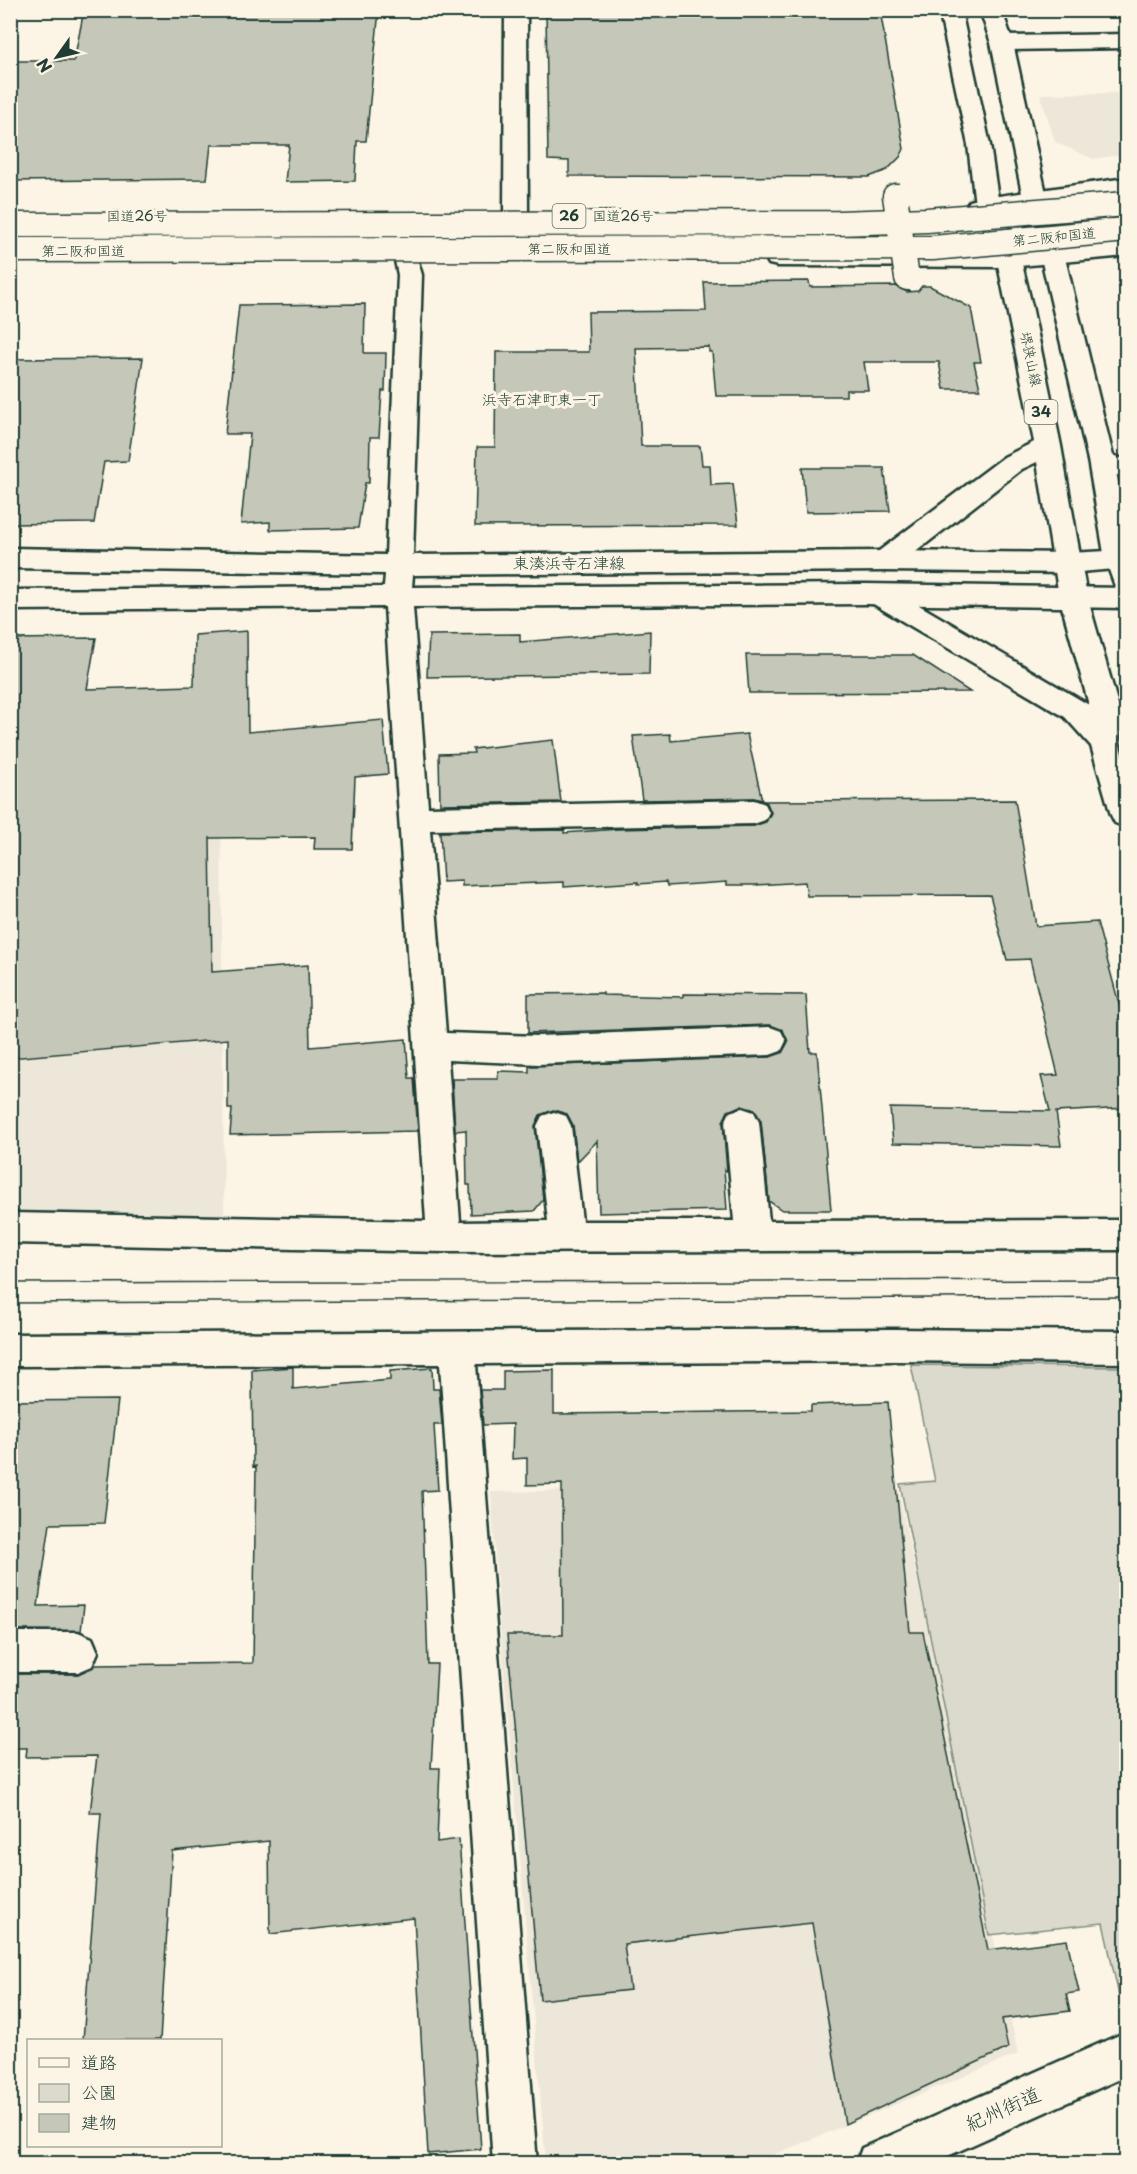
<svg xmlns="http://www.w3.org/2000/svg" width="1137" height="2174" viewBox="0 0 1137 2174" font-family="'Playpen Sans','Klee One',sans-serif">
	<rect width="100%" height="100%" fill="#fcf5e5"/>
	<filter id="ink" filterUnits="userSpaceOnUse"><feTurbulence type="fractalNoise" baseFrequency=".0167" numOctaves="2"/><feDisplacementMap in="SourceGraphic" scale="12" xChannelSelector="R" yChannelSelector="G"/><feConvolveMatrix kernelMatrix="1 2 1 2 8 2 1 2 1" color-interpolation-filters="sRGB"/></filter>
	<g filter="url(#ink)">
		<path fill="#ece7d8" d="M1126 93V154L1093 159 1055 142 1040 94Z
			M221 795 224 1216 11 1215 10 796Z
			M897 1485 1018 2054 754 2163H546L500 1625 491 1492Z"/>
		<path fill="#dcdacc" stroke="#7e8c80" stroke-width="1.5" d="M911 1365 1126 1367V2018L1124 2019 1103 1923 989 1935 900 1484 935 1481Z"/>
		<path fill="#c5c7b9" stroke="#1f3d34" stroke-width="1.5" d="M84 10H379L366 141H357L355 181 285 182 289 145H211L207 179 10 181V61H74Z
			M546 10H880L904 149 900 157 887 170 869 177 569 176V161L548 160Z
			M809 281 810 287 896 286 907 292 918 291 922 286H930L971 308 981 362H974L980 389H944L939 362H864L868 390H846V396H716L712 352H709V347L636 348 641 446H700L702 465H710L711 485 733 484 738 525 475 526 477 447H495L496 352H589L588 312 706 311 704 282Z
			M365 304 364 353H386L385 391H382L379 437H370L369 483H365L358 528 270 530V522L241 524 250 434H225L239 305Z
			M143 358 128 461 104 462 94 523 10 524V359Z
			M802 468H884L890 511 806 512Z
			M247 631 248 732 383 720 388 774 355 777 352 849H314L315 837 210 838 212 972 308 965 310 1047 406 1039 409 1078H414L418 1131 230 1135 232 1109H228V1039L10 1058V639L96 638 87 689 194 686 195 635Z
			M650 631 649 674 427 677 429 635 520 634V642Z
			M746 655H913L970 692 749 693Z
			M670 734 671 741 747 734 762 800 754 798 642 800 633 736Z
			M553 740 561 802 440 804 439 754 474 753 473 749Z
			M1015 800 1036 926 1097 922 1126 1030V1108L1056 1112 1061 1146 893 1143 890 1108 1050 1111 1041 1076 1058 1075 1030 959 1007 960 990 895 807 896 805 882 756 885H727V882L667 886 666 882 638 884V882L564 887V882L462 886V881L443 882 440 832 564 830V833L618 829 754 826 766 822 771 813 767 803 763 801Z
			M603 993V995L683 997V994L806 995 810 1052H817L831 1210H782L769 1201 761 1121 755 1110 741 1106 728 1111 723 1122 727 1171 724 1169 727 1210 599 1213 597 1141 577 1162 573 1125 567 1114 553 1110 540 1115 535 1126 543 1200 534 1211 471 1214 470 1185H467L466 1130 455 1131 452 1079H498V1071L529 1072V1066L770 1057 782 1053 788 1042 783 1030 770 1025 528 1033V994Z
			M293 1367V1389L390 1380V1371L432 1368 433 1389H439L442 1425H434L438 1490 422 1491 428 1664H437L431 1768H440L437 1842 459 1839 481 2149 428 2154 414 1918 270 1934 269 1841 172 1851 160 2040H83L101 1813H90L97 1756 26 1757 27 1748H10V1674H78L95 1665 253 1663 256 1466 253 1467 252 1370Z
			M554 1370V1414L811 1411V1405L888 1402 910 1632H923L988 1950 1067 1940 1079 1992 1066 1994 1070 2011 1002 2019 1008 2048 845 2124 812 1923 624 1944 630 1990 540 2000 507 1635H563L562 1484 527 1485V1458L512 1459 513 1424 483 1425 480 1390H503V1371Z
			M118 1400 104 1523 50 1524 38 1606 84 1605 81 1631 10 1630V1401Z"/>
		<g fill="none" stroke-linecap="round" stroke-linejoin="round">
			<defs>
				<path id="minor" d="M505 10H527L528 216 524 221 516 223 508 221 504 216Z
					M1126 34V48L1002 50 994 48 991 43 994 38 1002 36Z
					M406 249 415 251 422 275 413 555 885 551 1069 553 1126 550V568L1069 573 885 571 413 575 412 587 866 584 1126 588V608L866 604 413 607 428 807 754 800 765 804 769 812 765 820 754 824 430 830 446 1033 538 1036 770 1027 781 1031 786 1041 781 1051 770 1055 538 1064 448 1060 460 1222 548 1221 537 1126 542 1116 554 1112 566 1116 571 1126 582 1221H734L725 1122 730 1112 742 1108 754 1112 759 1122 769 1221 1126 1220V1250L444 1252 10 1243V1213L426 1221 385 607 10 610V590L384 587 385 574 10 568V548L386 555 398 275 394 256 397 251Z
					M1101 451 1126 460V478L1092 466 1088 460 1092 454Z
					M893 1329 1126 1331V1363L893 1361 476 1364 537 2164H493L440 1364 10 1366V1334Z
					M10 1632H78L92 1638 98 1652 92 1666 78 1672H10Z
					M1126 2032V2076L930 2164H856L862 2148Z"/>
				<path id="major" d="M939 10H961L990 145 999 205 1021 260 1032 306 1061 446 1087 596 1122 719 1119 742 1126 768V827L1115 823 1111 815 1091 746 1065 717 870 602 866 595 870 588 880 585 890 588 1089 705 1059 596 1037 462 1022 469 895 568 885 571 875 568 871 561 875 554 1004 457 1034 442 997 260 975 205 968 145Z
					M980 10H1002L1013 43 1047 198 1065 258 1114 460 1126 526V592L1116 589 1105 559 1088 460 1041 258 1023 198 991 43Z"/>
				<path id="highway" d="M1126 178V192L978 213 970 211 966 206 970 201 978 199Z
					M1126 242V256L1009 267 778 266 769 264 766 259 769 254 778 252 1009 253Z"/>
			</defs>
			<use href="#minor" stroke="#1f3d34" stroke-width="5"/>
			<use href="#major" stroke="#1f3d34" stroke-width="5"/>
			<use href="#highway" stroke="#1f3d34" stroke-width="5"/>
			<use href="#minor" fill="#fcf5e5" fill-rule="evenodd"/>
			<use href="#major" fill="#fcf5e5" fill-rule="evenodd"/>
			<use href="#highway" fill="#fcf5e5" fill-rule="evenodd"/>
			<path stroke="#1f3d34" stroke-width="1.5" d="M10 1283 1126 1280
				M10 1303 1126 1297"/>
			<defs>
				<path id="minor-bridge" d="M899 196H895L907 278H911"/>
				<path id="highway-bridge" d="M10 225 838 223 927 220 1126 204
					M10 250 933 248 1126 230"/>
			</defs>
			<use href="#minor-bridge" stroke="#1f3d34" stroke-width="27" stroke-linecap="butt"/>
			<use href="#highway-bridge" stroke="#1f3d34" stroke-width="27" stroke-linecap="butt"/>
			<use href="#minor-bridge" stroke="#fcf5e5" stroke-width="24"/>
			<use href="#highway-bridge" stroke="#fcf5e5" stroke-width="24"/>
		</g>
	</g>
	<g text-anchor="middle" stroke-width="6" stroke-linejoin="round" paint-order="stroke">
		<g font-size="14" fill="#1f3d34" stroke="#fcf5e5">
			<text x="137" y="221">国道26号</text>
			<text x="623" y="221">国道26号</text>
			<text transform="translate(1054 237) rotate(-6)" y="5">第二阪和国道</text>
			<text x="569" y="254">第二阪和国道</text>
			<text x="83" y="256">第二阪和国道</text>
			<text transform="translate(1031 359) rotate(78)" y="5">堺狭山線</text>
		</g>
		<g fill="#fcf5e5" stroke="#617469" stroke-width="1.5">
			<rect x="552.5" y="204" width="33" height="24" rx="4.5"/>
			<rect x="1024.5" y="400" width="33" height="24" rx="4.5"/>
		</g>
		<g font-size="15" font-weight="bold" fill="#1f3d34">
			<text x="569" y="221">26</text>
			<text x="1041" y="417">34</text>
		</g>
		<g font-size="15" fill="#1f3d34" stroke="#fcf5e5">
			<text x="542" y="405">浜寺石津町東一丁</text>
		</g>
		<g font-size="16" fill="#1f3d34" stroke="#fcf5e5">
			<text x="569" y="569">東湊浜寺石津線</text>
		</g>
		<g font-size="20" fill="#1f3d34" stroke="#fcf5e5">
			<text transform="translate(1003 2109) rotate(-24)" y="7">紀州街道</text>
		</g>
	</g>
	<rect width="1137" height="2174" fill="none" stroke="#fcf5e5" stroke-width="36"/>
	<rect x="18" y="18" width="1101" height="2138" fill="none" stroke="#1f3d34" stroke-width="2" filter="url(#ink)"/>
	<rect x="27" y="2039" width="195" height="108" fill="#fcf5e5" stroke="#a4ab9e" stroke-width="1.5"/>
	<rect x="39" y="2058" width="30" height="9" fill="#fcf5e5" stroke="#a4ab9e" stroke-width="1.5"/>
	<text x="81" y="2069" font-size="18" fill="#1f3d34">道路</text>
	<rect x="39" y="2084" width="30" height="18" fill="#dcdacc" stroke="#a4ab9e" stroke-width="1.5"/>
	<text x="81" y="2099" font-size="18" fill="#1f3d34">公園</text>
	<rect x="39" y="2114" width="30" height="18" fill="#c5c7b9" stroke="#a4ab9e" stroke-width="1.5"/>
	<text x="81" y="2129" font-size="18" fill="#1f3d34">建物</text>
	<g transform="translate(57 57) rotate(236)" stroke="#fcf5e5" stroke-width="4.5" paint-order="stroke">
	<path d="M0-4.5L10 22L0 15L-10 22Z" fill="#1f3d34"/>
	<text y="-9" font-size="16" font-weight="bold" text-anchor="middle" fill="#1f3d34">N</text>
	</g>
</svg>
